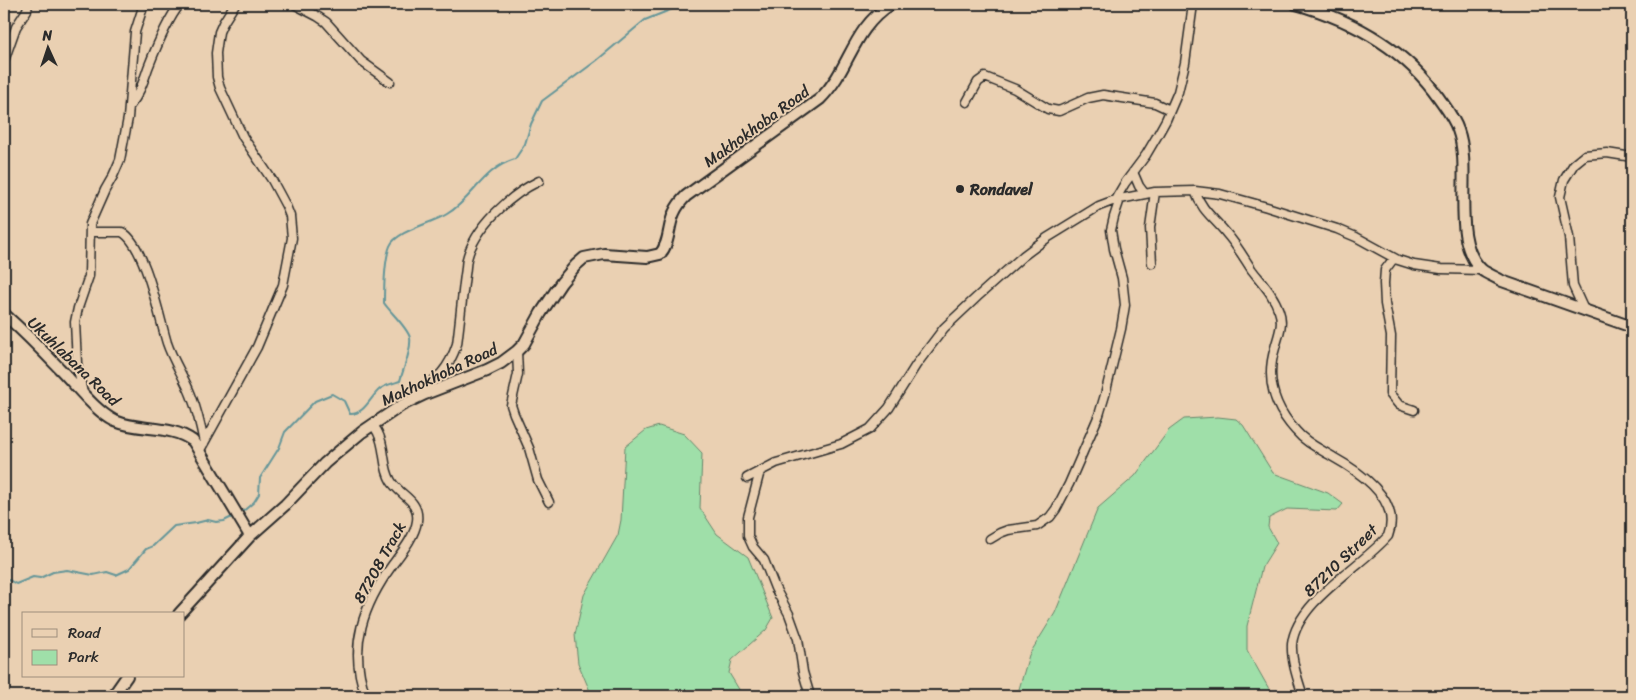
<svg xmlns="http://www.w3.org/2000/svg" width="1636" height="700" viewBox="0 0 1636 700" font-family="Sriracha,sans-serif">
	<rect width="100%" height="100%" fill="#ead0b2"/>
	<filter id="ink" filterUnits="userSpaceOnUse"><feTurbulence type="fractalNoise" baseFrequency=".02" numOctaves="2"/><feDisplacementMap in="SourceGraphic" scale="10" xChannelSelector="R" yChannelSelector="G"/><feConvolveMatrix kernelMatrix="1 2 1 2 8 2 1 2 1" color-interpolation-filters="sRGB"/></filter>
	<g filter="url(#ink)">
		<path fill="#9fdfa9" stroke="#65856a" d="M1218 417 1236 419 1243 425 1273 473 1328 493 1343 504 1337 511 1287 509 1269 518 1268 527 1277 543 1262 567 1247 626V650L1273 696H1017L1029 655 1055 613 1098 508 1135 476 1169 430 1184 419Z
			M659 426 684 434 702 453 700 508 717 534 748 557 773 618 766 630 732 660 729 673 743 696H592L578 663 575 635 584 595 618 535 621 520 625 447 646 430Z"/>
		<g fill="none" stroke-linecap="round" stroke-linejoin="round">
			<path stroke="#659699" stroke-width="2" d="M241 513 254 502 259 494 260 478 279 448 285 432 315 401 332 394 344 401 350 414C364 415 371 396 380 389 385 385 394 383 400 381 403 369 412 350 410 338 408 328 390 312 384 303 384 287 384 261 390 246 396 231 433 223 447 214 474 198 482 169 515 159L525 144 531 124 542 101 596 61 645 20 685 4
				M4 582 9 580 16 584 33 577 40 578 53 572 67 570 93 575 107 572 116 575 129 569 146 549 153 546 174 526 196 523 208 520 216 522 224 521 234 516"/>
			<defs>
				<path id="minor" d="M294 4 317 16 326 22 361 61 390 82
					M4 61 16 27 27 10 28 4
					M967 102 978 82 985 77 1015 89 1048 109 1059 111 1088 98 1103 95 1155 103 1170 110
					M129 107C139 95 143 83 148 68 155 50 168 19 180 4
					M1133 172 1139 186 1145 194
					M1195 191C1202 211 1213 217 1226 233 1236 244 1244 258 1252 270 1262 283 1274 295 1279 311 1284 324 1278 336 1275 348 1265 380 1274 407 1296 431 1306 443 1320 449 1333 457 1360 472 1402 500 1388 536 1361 567 1297 601 1292 644 1291 661 1298 680 1303 696
					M1115 200 1125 183 1146 155 1156 138 1166 120 1178 92 1185 63 1193 4
					M90 232H122C145 244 159 317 167 343 173 361 184 377 191 395 197 410 201 427 204 443
					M1394 258 1385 270 1384 283 1385 304 1391 336 1390 394 1399 405 1414 410
					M1152 263 1150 228 1155 192
					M1584 310 1573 286 1569 237 1560 197 1564 180 1574 164 1585 155 1607 153 1632 157
					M517 351 518 374 511 405 514 414 529 448 538 480 549 502
					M83 394 77 363 75 322 78 308 89 276 90 224 105 190 113 176 120 160 128 118 135 32 144 4
					M416 394C438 378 448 371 457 344 460 321 462 298 465 275 466 270 466 264 467 259 475 227 510 195 539 181
					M200 450 257 347 283 285 292 238 290 216 286 206 272 180 243 137 220 88 217 77 216 53 219 32 223 23 235 4
					M760 471 748 517V536L753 547 764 560 775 588 789 614 798 639 803 672 810 696
					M747 478 776 463 841 444 870 429 889 408 916 365 944 328 977 297 1023 256 1047 238 1099 206 1115 200 1155 192 1195 191 1220 194 1267 207 1337 229 1356 237 1398 260 1414 265 1441 269 1482 270
					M990 539 1000 533 1008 530 1037 526 1050 517 1056 509 1069 484 1099 415 1105 395 1121 329 1125 305 1122 278 1114 249 1111 230 1114 217 1120 199
					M366 696C347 647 364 604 393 564 402 552 415 536 417 521 420 500 400 496 391 481 382 467 386 448 378 433 377 430 374 427 372 424"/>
				<path id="tertiary" d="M1296 4C1352 20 1405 49 1439 98 1446 108 1454 118 1458 130 1473 170 1449 240 1482 270 1487 274 1496 277 1502 281L1632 327
					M4 314C23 331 41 349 59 368 75 384 95 411 115 421 141 432 170 424 193 441L250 536
					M179 614 250 536 285 505 325 463 362 432 402 405 425 394 487 370 501 363 517 351 524 344 541 313 561 283 576 265 584 258 604 254 647 257 660 254C670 243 668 226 674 213 677 206 681 201 686 196L820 99C851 68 851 30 891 4
					M113 696 127 676"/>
			</defs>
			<use href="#minor" stroke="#2b2b2b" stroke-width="11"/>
			<use href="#tertiary" stroke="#2b2b2b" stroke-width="14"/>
			<use href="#minor" stroke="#ead0b2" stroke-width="8"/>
			<use href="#tertiary" stroke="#ead0b2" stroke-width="10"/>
		</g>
	</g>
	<circle fill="#2b2b2b" stroke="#ead0b2" stroke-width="2" cx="960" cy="189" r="5"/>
	<g text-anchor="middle" stroke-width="4" stroke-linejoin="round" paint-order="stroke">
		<g font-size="16" fill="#2b2b2b" stroke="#ead0b2">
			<text transform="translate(756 126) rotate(-36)" y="6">Makhokhoba Road</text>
			<text transform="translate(74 361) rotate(44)" y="6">Ukuhlabana Road</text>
			<text transform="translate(439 374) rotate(-25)" y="6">Makhokhoba Road</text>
			<text transform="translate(1340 560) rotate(-44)" y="6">87210 Street</text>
			<text transform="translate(379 562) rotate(-61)" y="6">87208 Track</text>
		</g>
		<g font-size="16" font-weight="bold" fill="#2b2b2b" stroke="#ead0b2" text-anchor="start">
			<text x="970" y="195">Rondavel</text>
		</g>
	</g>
	<rect width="1636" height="700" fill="none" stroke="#ead0b2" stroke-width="20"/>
	<rect x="10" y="10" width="1616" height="680" fill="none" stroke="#2b2b2b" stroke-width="2" filter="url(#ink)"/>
	<rect x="22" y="612" width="162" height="65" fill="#ead0b2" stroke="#9e8e7c"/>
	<rect x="32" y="629" width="25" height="8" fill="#ead0b2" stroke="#9e8e7c"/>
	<text x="68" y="638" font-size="15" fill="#2b2b2b">Road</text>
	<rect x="32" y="650" width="25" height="15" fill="#9fdfa9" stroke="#9e8e7c"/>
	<text x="68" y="662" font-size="15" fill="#2b2b2b">Park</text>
	<g transform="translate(48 48) rotate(357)" stroke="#ead0b2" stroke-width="4" paint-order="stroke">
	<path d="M0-4L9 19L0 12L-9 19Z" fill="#2b2b2b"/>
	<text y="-8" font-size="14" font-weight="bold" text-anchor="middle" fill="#2b2b2b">N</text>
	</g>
</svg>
